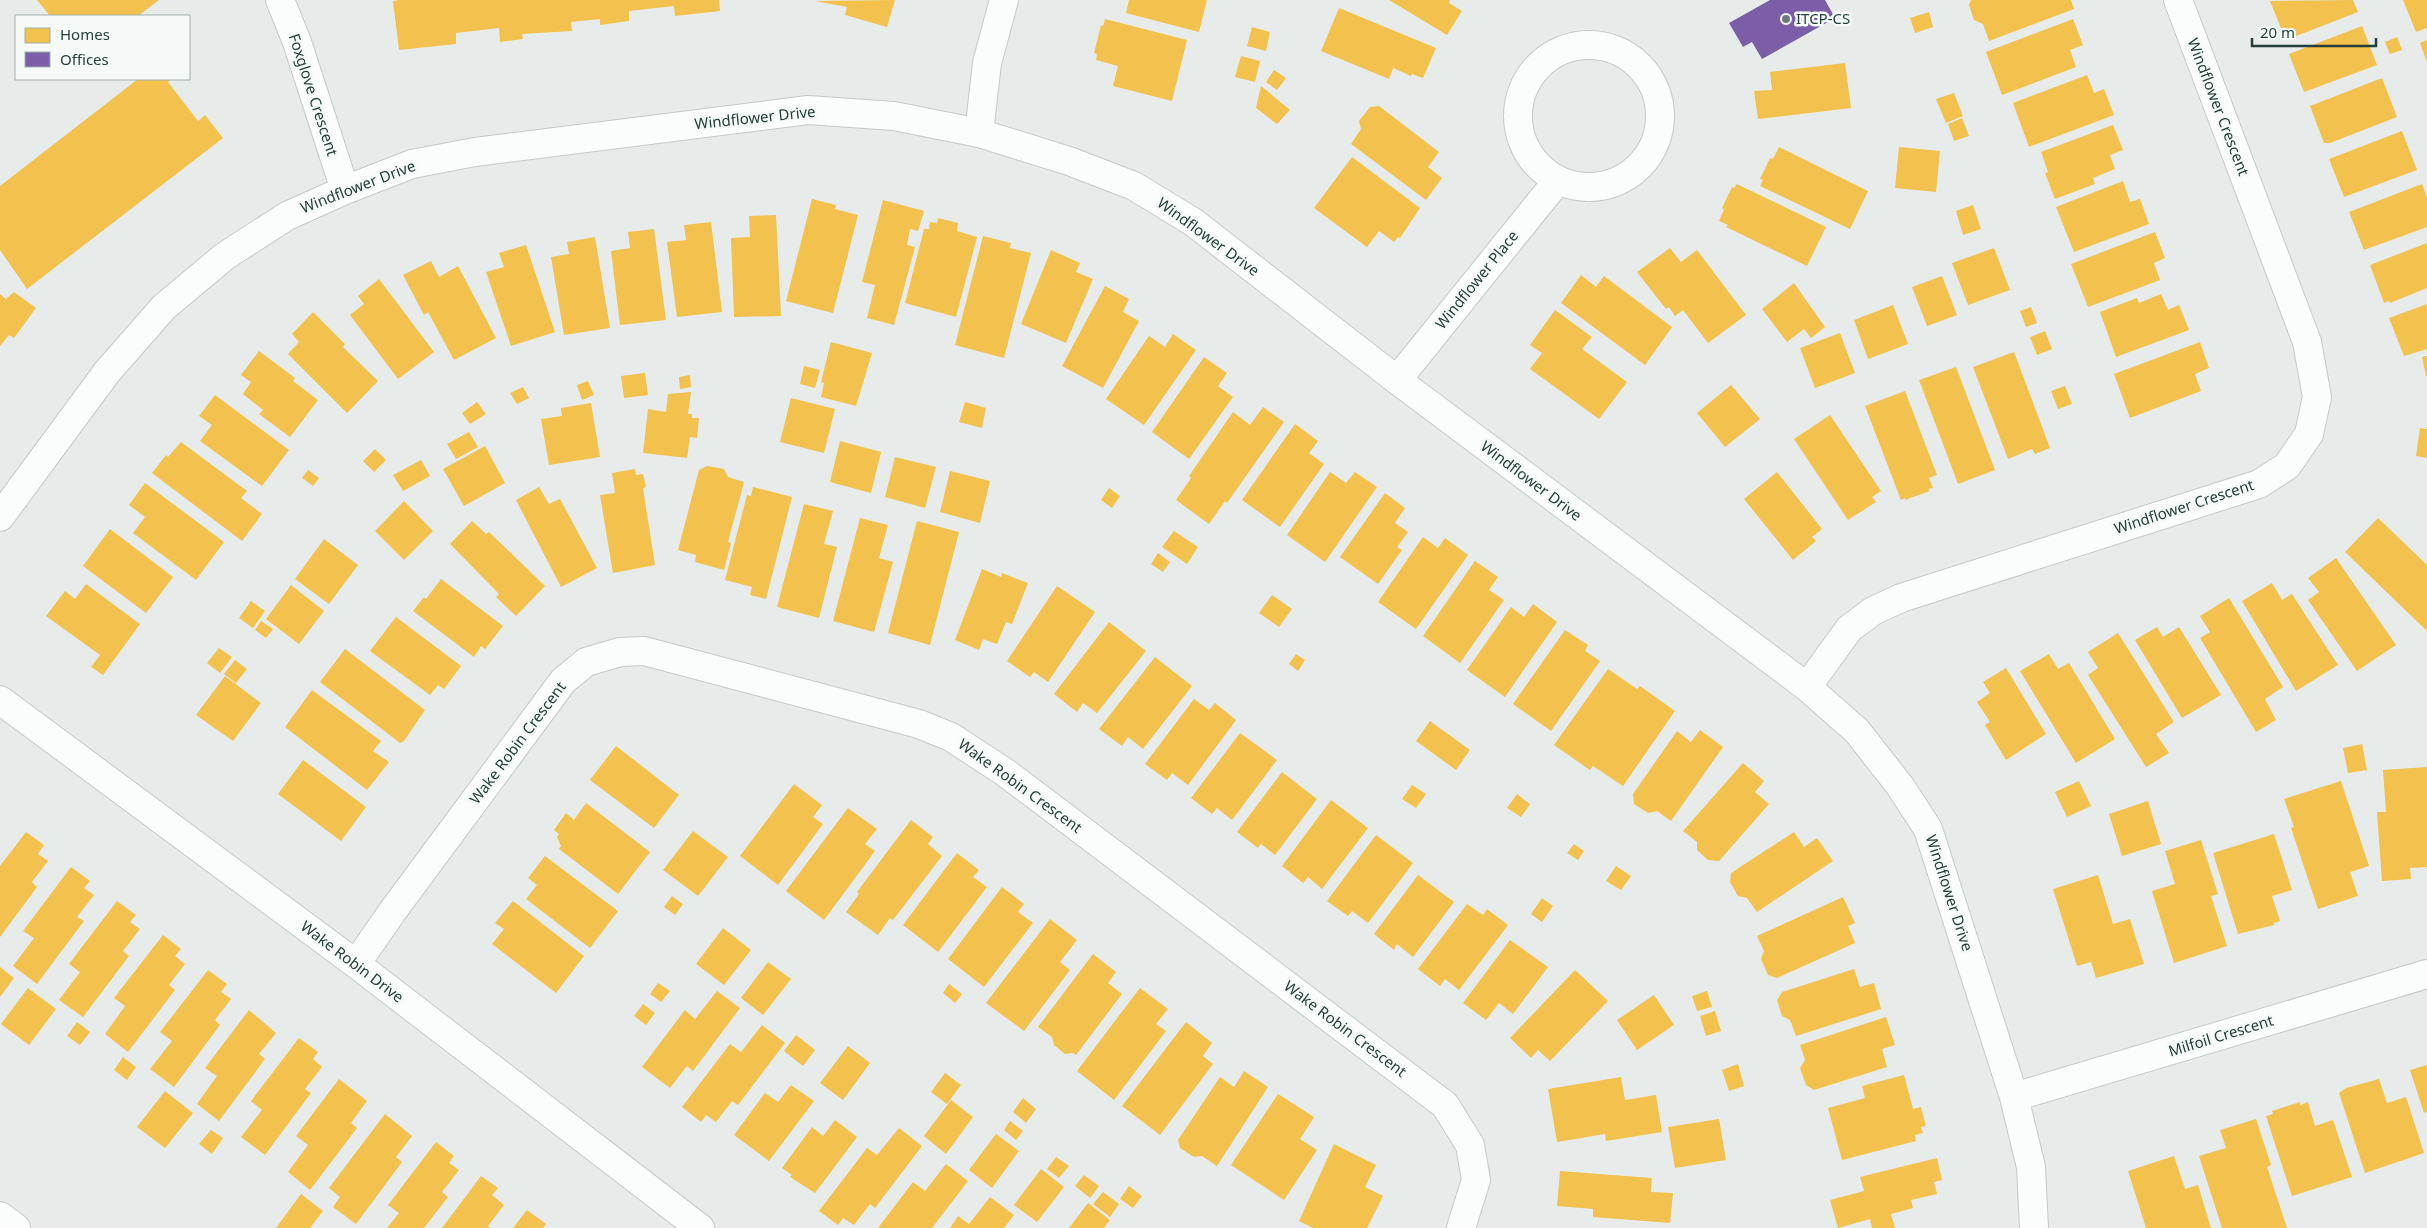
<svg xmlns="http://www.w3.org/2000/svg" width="2427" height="1228" viewBox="0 0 2427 1228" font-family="'Noto Sans',sans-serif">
	<rect width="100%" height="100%" fill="#e7ecea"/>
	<path fill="#f2c14e" d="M37 0H159L138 16H50Z
		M399 0H719L720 11 675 16 674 6 629 11V21L600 25V19L571 22 572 31 522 34 523 39 500 42 499 28 456 33V44L399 50 393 1Z
		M895 0 887 27 845 15 847 7 815 1Z
		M1129 0H1207L1199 32 1126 13Z
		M1389 0H1450L1449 3 1462 11 1447 35Z
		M1971 0H2071L2074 9 1989 41 1983 24 1974 20 1969 5Z
		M2353 0 2358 12 2291 38 2290 36 2285 38 2270 1Z
		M2403 0H2427V28L2416 32Z
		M1339 8 1436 48 1423 78 1412 74 1411 76 1393 68 1389 79 1321 51Z
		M1929 12 1933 27 1915 33 1910 18Z
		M1105 19 1187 40 1172 101 1113 86 1118 66 1096 60 1097 54 1094 53 1101 25 1103 26Z
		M2073 19 2083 45 2070 50 2076 67 2002 95 1986 52Z
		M2362 26 2377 65 2304 92 2289 54Z
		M1252 27 1270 32 1266 51 1247 46Z
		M2397 37 2402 50 2390 54 2385 42Z
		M2427 40V62L2420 43Z
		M1241 56 1260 61 1255 82 1235 77Z
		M1845 63 1851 108 1758 119 1754 91 1772 90 1770 72Z
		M1274 70 1286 78 1277 90 1266 82Z
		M2087 75 2094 93 2104 89 2114 115 2029 147 2013 103Z
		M2382 78 2397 117 2330 143H2324L2310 106Z
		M138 79H171L168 82 198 121 205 115 223 138 27 289 0 250V186Z
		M1261 86 1290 110 1277 124 1256 108Z
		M1954 93 1963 116 1946 123 1936 99Z
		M1379 106 1439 152 1428 167 1442 178 1426 200 1351 144 1361 129 1359 121 1370 107Z
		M1962 118 1969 136 1954 141 1948 124Z
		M2113 125 2123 150 2110 155 2115 169 2093 178 2095 184 2055 199 2045 173 2048 172 2041 152Z
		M2402 131 2417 170 2344 197 2329 159Z
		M1779 147 1868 191 1850 229 1760 186 1763 180 1760 179 1770 158 1773 159Z
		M1899 147 1940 151 1936 192 1895 188Z
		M1352 157 1420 208 1400 238 1398 237 1394 242 1379 231 1367 247 1314 208Z
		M2123 181 2130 202 2140 199 2149 224 2074 252 2056 207Z
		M1737 184 1826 227 1807 266 1726 227 1728 225 1719 221 1724 209 1722 208 1732 187 1734 188Z
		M2422 184 2427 197V227L2364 250 2349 212Z
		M812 199 836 205 835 209 858 215 833 313 786 301Z
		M883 200 924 211 918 231 910 229 907 245 915 247 894 325 867 318 875 285 862 282Z
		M1973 205 1981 229 1963 235 1956 211Z
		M776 215 781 316 734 317 731 238 750 237 749 216Z
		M938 218 958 223 957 231 977 237 956 317 905 303 924 229H929L930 222 937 223Z
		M711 222 722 312 677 317 667 242 686 240 684 225Z
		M654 229 666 320 620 325 611 251 630 248 628 232Z
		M2155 232 2165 258 2154 263 2160 280 2088 307 2071 264Z
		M983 236 1011 243 1010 248 1031 253 1004 358 955 345Z
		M595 237 610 328 564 335 551 257 569 254 567 242Z
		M2427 243V288L2390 303 2389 301 2384 303 2370 265Z
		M526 245 555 332 511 346 486 272 504 267 499 253Z
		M1670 248 1681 262 1697 250 1746 315 1708 343 1683 310 1675 316 1669 307 1666 309 1637 272Z
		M1994 248 2010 290 1968 305 1952 263Z
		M1051 250 1080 263 1076 272 1093 279 1066 343 1021 324Z
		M431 261 439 277 458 266 496 338 454 360 428 312 424 315 403 275Z
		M1581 275 1596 287 1604 276 1672 327 1645 365 1561 303Z
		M1942 276 1957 315 1927 326 1912 287Z
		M379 279 434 352 398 379 350 315 364 304 358 296Z
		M1794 283 1825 327 1811 338 1804 329 1787 342 1762 309Z
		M1105 286 1129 299 1123 312 1139 321 1103 388 1062 366Z
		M14 292 36 308 14 338 9 335 0 346V294L6 299Z
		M2161 294 2168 310 2179 305 2189 330 2116 357 2100 312 2137 298 2139 303Z
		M2427 304V349L2404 356 2389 318Z
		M1893 305 1908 344 1868 359 1854 320Z
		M2031 307 2037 323 2026 327 2020 311Z
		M1555 310 1592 337 1582 349 1627 382 1599 419 1530 369 1542 353 1530 345Z
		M313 312 345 344 343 347 378 381 347 413 288 354 299 342 292 334Z
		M2045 331 2052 349 2037 355 2030 337Z
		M1840 333 1855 373 1815 388 1800 348Z
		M1173 334 1196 350 1144 425 1106 399 1149 336 1165 347Z
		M831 342 872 353 856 406 821 397 824 383 821 382Z
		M2200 342 2209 368 2195 374 2201 391 2130 418 2114 374Z
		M259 351 295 378 293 381 318 400 290 437 259 414 263 410 243 394 251 382 241 375Z
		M2014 352 2050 448 2035 454 2032 449 2008 459 1973 367Z
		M2427 356V376H2426L2422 357Z
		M1204 357 1227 373 1218 386 1233 397 1189 459 1152 432Z
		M804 366 820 370 815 388 800 384Z
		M1956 367 1995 470 1958 484 1919 380Z
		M645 373 648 395 624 398 621 376Z
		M690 375 691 387 680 389 679 377Z
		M588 381 594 395 582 400 577 385Z
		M1731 385 1760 419 1725 447 1697 413Z
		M2065 386 2072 404 2058 409 2051 391Z
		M523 387 529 398 517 404 510 393Z
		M1905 391 1937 475 1929 478 1933 488 1928 489 1930 491 1905 500V498L1901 500 1865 406Z
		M691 392 688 414H692V418H699L697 438 690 437 687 458 643 453 648 409 666 412 668 394Z
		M215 395 289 450 262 486 200 441 212 425 199 416Z
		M791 398 835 409 824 453 780 442Z
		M477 402 486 414 470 424 462 413Z
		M965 402 986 408 982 428 959 422Z
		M591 403 600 457 549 465 541 419 562 416 561 408Z
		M1263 407 1284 422 1227 503 1225 501 1209 524 1176 500 1191 478 1189 476 1233 412 1250 425Z
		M1830 415 1881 491 1872 497 1876 502 1848 520 1794 439Z
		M1295 424 1318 441 1309 453 1324 464 1280 527 1242 500Z
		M2420 428 2427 429V458L2416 456Z
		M469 432 478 447 456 459 447 444Z
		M840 441 881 452 871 493 830 482Z
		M181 442 247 491 241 498 262 514 242 541 152 473 166 455 168 457Z
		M485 446 505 483 464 506 443 469Z
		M375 449 386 460 374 472 363 461Z
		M895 457 936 467 925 508 885 497Z
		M421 460 430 476 403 491 393 475Z
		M707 466 724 469 728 477 744 482 728 542 731 543 724 570 695 562 696 555 678 550 699 470Z
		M635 469 636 475 643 474 646 487 643 488 655 565 613 573 600 495 615 493 612 473Z
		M308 470 319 478 313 486 302 478Z
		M950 471 990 481 980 523 940 512Z
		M1330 472 1346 483 1355 472 1377 487 1325 562 1287 535Z
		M1777 472 1822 529 1812 537 1816 541 1793 560 1744 499Z
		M145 483 224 542 196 580 133 533 145 517 129 505Z
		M539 487 549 504 560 499 597 568 561 587 516 500Z
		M753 487 792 497 766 599 750 595 752 587 725 580 747 495 751 496Z
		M1109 488 1120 496 1112 508 1101 500Z
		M1385 493 1405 508 1395 523 1408 532 1397 547 1402 550 1378 584 1340 557Z
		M404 501 433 531 404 560 375 531Z
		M804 504 833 511 824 544 837 547 819 618 777 607Z
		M860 518 888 525 879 558 893 562 874 632 833 621Z
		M2378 518 2427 565V631L2345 552Z
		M472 521 486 534 489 532 545 586 516 616 496 597 499 594 450 544Z
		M917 521 959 532 930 645 888 633Z
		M110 529 173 577 146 613 83 566Z
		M1174 531 1198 547 1187 564 1162 547Z
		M1423 537 1438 548 1445 538 1468 555 1416 629 1378 602Z
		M324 539 358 565 329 604 295 579Z
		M1158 553 1170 562 1163 572 1151 564Z
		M2336 558 2396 645 2357 671 2308 600 2319 592 2308 578Z
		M1475 561 1498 577 1489 590 1504 600 1460 663 1423 636Z
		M982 569 1001 577 1002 573 1028 583 1012 624 1006 622 997 644 983 639 979 650 955 640Z
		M441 579 503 626 485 649 481 646 474 657 413 611 424 597 426 599Z
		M2272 583 2282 600 2292 594 2338 665 2296 691 2242 601Z
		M86 584 140 624 103 675 91 667 100 655 46 616 65 591 75 599Z
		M291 585 324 611 299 644 266 619Z
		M1057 586 1095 612 1048 682 1034 672 1030 677 1007 661Z
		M1272 595 1292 609 1279 627 1259 613Z
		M2229 598 2283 687 2265 699 2276 720 2256 732 2200 638 2210 632 2200 616Z
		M251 601 265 611 253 628 239 618Z
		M1533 604 1557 622 1505 697 1467 670 1511 607 1524 617Z
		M396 617 461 666 444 689 438 685 430 695 370 651Z
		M261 621 273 629 266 638 255 630Z
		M1109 622 1146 651 1097 713 1083 703 1077 712 1054 694Z
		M2157 627 2163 637 2179 627 2221 695 2182 718 2135 640Z
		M1565 630 1588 645 1585 651 1600 661 1551 731 1513 704Z
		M2118 633 2174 722 2156 734 2169 753 2146 767 2088 675 2098 668 2088 652Z
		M219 648 232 657 220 673 207 663Z
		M345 649 425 710 404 741 400 743 320 682Z
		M1296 654 1305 660 1298 671 1289 664Z
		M2049 654 2058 669 2069 663 2115 739 2076 763 2020 671Z
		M1155 657 1192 686 1143 749 1128 737 1122 746 1099 729Z
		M235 660 247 669 236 683 224 674Z
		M2006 668 2046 734 2006 760 1985 725 1990 722 1977 702 1990 693 1983 682Z
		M1608 669 1637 689 1640 686 1675 711 1623 786 1593 766 1590 770 1554 745Z
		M225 676 261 703 233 741 196 715Z
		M312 690 381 741 373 751 389 762 367 790 285 727Z
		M1194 699 1209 710 1215 703 1236 720 1188 785 1172 773 1167 780 1145 764Z
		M1430 721 1470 750 1456 770 1416 741Z
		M1700 730 1723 747 1671 821 1657 811 1648 813 1634 804 1633 794 1677 731 1691 742Z
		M1240 733 1277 760 1232 820 1217 808 1212 814 1191 798Z
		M2362 744 2367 770 2348 773 2343 748Z
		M616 746 679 795 654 828 590 780Z
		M303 760 366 807 341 841 278 794Z
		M1743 763 1764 781 1755 792 1769 804 1719 861 1708 860 1697 850V842L1683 831Z
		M2427 767V867L2410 868 2411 879 2382 881 2377 812H2386L2383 770Z
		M1282 772 1317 799 1275 855 1261 844 1258 848 1237 832Z
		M2079 781 2091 806 2067 817 2055 792Z
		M2341 781 2369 866 2350 872 2358 896 2318 909 2291 828 2294 827 2284 799Z
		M794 784 822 805 813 817 823 824 778 885 740 856Z
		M1412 785 1426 794 1416 808 1402 799Z
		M1517 794 1530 804 1521 817 1507 808Z
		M1331 800 1368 828 1322 889 1308 877 1303 883 1282 866Z
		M2148 801 2161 844 2122 856 2109 814Z
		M586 803 650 852 618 894 559 849 561 846 557 837 559 834 554 830 566 813 574 820Z
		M848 808 877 829 865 844 875 851 824 920 786 891Z
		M911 820 933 837 928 844 942 856 893 920 890 918 878 935 846 912 859 894 857 892Z
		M693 831 728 857 698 896 663 870Z
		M26 832 44 845 38 854 48 861 32 882 37 887 0 937V866Z
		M1794 832 1804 847 1817 838 1833 861 1757 912 1747 898 1738 896 1730 882 1731 873Z
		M2274 834 2292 890 2272 896 2280 921 2274 923V925L2238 934 2213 853Z
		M1376 835 1413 863 1368 923 1352 911 1348 916 1327 901Z
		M2201 840 2218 894 2211 896 2227 946 2174 963 2152 891 2175 884 2165 851Z
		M1574 844 1584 851 1578 860 1567 853Z
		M957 853 979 870 973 877 987 887 938 952 903 925Z
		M545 856 618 911 590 948 526 899 537 885 528 878Z
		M1616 866 1631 876 1621 890 1606 881Z
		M71 867 90 881 84 888 94 895 77 917 84 921 37 984 13 966 34 938 23 931Z
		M1418 875 1454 902 1413 957 1397 944 1394 950 1374 934Z
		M2098 875 2113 924 2130 919 2144 964 2096 978 2091 962 2077 966 2053 889Z
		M1002 887 1024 904 1018 912 1033 923 984 987 948 959Z
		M672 896 683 904 675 915 664 907Z
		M1843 897 1855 923 1848 926 1855 943 1777 978 1768 975 1761 959 1764 951 1757 936Z
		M1542 898 1553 906 1542 922 1531 914Z
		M117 901 136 915 130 922 140 929 123 951 129 956 83 1017 59 1000 80 972 69 964Z
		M513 901 584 956 556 993 492 944 504 929 495 923Z
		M1467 904 1483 915 1487 909 1508 925 1459 990 1445 979 1440 986 1418 969Z
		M1050 919 1077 940 1060 962 1070 970 1024 1031 986 1003Z
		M723 928 751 950 724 985 696 964Z
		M163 935 181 949 175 956 185 964 169 985 175 990 128 1052 105 1034 125 1006 114 998Z
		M1510 940 1548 967 1513 1014 1499 1003 1486 1020 1463 1003Z
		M1093 954 1116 972 1108 983 1122 994 1076 1055 1073 1053 1065 1054 1054 1045 1052 1037 1038 1027Z
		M768 962 791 979 763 1015 741 998Z
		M0 967 14 978 0 997Z
		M1854 969 1860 987 1874 983 1881 1009 1796 1036 1790 1020 1782 1016 1777 1000 1782 992Z
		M208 970 227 984 221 992 231 999 215 1020 220 1025 174 1087 150 1069 172 1041 160 1032Z
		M1575 970 1608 1001 1550 1061 1538 1050 1531 1058 1510 1038Z
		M658 983 670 991 661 1002 650 994Z
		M949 984 962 994 955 1003 943 993Z
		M28 988 56 1009 29 1045 1 1024Z
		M1140 988 1168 1009 1156 1024 1166 1031 1114 1100 1077 1071Z
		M717 991 740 1008 693 1071 687 1066 670 1088 642 1067 685 1010 695 1019Z
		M1707 991 1712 1007 1697 1011 1692 996Z
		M1654 995 1674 1025 1637 1050 1617 1020Z
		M643 1004 655 1013 646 1025 634 1016Z
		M249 1010 276 1033 259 1054 265 1059 219 1121 197 1104 217 1076 205 1068Z
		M1715 1011 1721 1031 1706 1036 1700 1016Z
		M1886 1017 1895 1045 1882 1049 1887 1067 1814 1090 1806 1085 1800 1068 1805 1060 1800 1045Z
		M77 1022 90 1032 80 1045 67 1036Z
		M1186 1022 1212 1043 1203 1056 1213 1064 1160 1135 1122 1106Z
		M762 1025 785 1043 738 1105 732 1101 716 1122 706 1115 701 1122 682 1107 730 1044 741 1052Z
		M796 1035 815 1050 803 1066 784 1051Z
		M299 1038 318 1052 313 1059 322 1067 305 1089 311 1093 265 1155 241 1137 262 1110 251 1101Z
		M848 1046 870 1063 843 1100 820 1083Z
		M123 1057 136 1067 127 1080 114 1070Z
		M1738 1064 1744 1086 1729 1091 1722 1070Z
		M2427 1065V1112L2424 1113 2410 1070Z
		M1244 1071 1268 1087 1217 1166 1202 1156 1194 1157 1180 1148 1178 1140 1220 1077 1234 1087Z
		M945 1073 961 1085 947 1104 931 1092Z
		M1904 1075 1913 1109 1921 1107 1926 1126 1921 1127 1923 1133 1915 1135 1916 1141 1842 1160 1828 1108 1865 1098 1862 1086Z
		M1621 1077 1625 1100 1656 1095 1662 1132 1606 1141 1605 1134 1557 1142 1548 1089Z
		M339 1079 367 1101 351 1123 357 1128 310 1190 288 1172 308 1145 296 1136Z
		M2379 1079 2387 1103 2406 1097 2424 1153 2365 1173 2339 1093 2346 1088Z
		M791 1085 814 1101 769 1161 734 1135 765 1093 778 1102Z
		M165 1091 193 1113 165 1148 137 1127Z
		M1278 1094 1314 1117 1300 1139 1317 1150 1284 1200 1231 1165Z
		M1023 1098 1036 1109 1026 1123 1013 1112Z
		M951 1100 973 1117 946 1154 924 1136Z
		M2300 1102V1105L2308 1102 2315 1126 2333 1120 2352 1177 2292 1196 2266 1116 2273 1114 2272 1111Z
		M385 1114 412 1136 396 1157 402 1162 356 1224 333 1207 340 1197 329 1188Z
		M1719 1119 1726 1160 1675 1168 1668 1127Z
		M2256 1119 2271 1165 2267 1167 2287 1228H2222L2199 1156 2226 1148 2220 1130Z
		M835 1120 857 1137 815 1193 790 1177 792 1175 782 1168 812 1127 823 1136Z
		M1010 1121 1023 1131 1016 1140 1004 1130Z
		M899 1128 922 1146 875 1208 870 1204 854 1225 843 1218 838 1225 819 1211 867 1148 877 1155Z
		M211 1130 223 1138 212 1154 199 1144Z
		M996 1134 1019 1151 992 1188 969 1170Z
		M436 1142 454 1156 449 1163 459 1170 442 1192 448 1197 424 1228H387L399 1213 388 1205Z
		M1334 1144 1376 1165 1365 1187 1383 1196 1367 1228H1313L1299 1221Z
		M2174 1156 2185 1189 2198 1185 2211 1228H2146L2128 1171Z
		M1056 1157 1069 1166 1059 1178 1047 1169Z
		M1937 1158 1942 1180 1934 1182 1937 1194 1911 1200 1913 1208 1891 1214 1895 1228H1872L1870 1219 1838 1228 1830 1200 1864 1191 1860 1177Z
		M946 1164 968 1181 932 1228H878L913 1182 925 1191Z
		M1041 1169 1064 1187 1037 1222 1014 1205Z
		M1560 1171 1652 1178 1651 1192 1673 1193 1670 1223 1593 1217V1209L1557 1206Z
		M1084 1175 1099 1186 1090 1198 1075 1186Z
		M481 1176 498 1188 492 1195 504 1205 488 1226 490 1228H442Z
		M1129 1186 1142 1196 1133 1208 1120 1199Z
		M1103 1192 1119 1204 1110 1217 1093 1204Z
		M301 1194 323 1211 310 1228H276Z
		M990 1197 1014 1215 1004 1228H950L958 1216 969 1224Z
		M1088 1203 1110 1220 1104 1228H1069Z
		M527 1210 546 1224 543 1228H513Z"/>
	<path fill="#7b5ea7" d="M1770 0H1825L1835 18 1762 59 1752 42 1743 47 1729 23Z"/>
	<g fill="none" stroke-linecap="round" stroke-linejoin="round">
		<defs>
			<path id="street" d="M280 0 297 42 345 190
				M1518 116a71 71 0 1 1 142 0a71 71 0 1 1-142 0Z
				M979 133 987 63 1004 0
				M1397 380 1558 180
				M0 517 107 372 164 307 225 256 287 216 345 190 412 164 475 152 808 110 894 116 979 133 1069 161 1134 186 1193 222 1397 380 1807 687 1857 731 1900 786 1928 829 2014 1097 2031 1167 2034 1228
				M1807 687 1849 629 1873 611 1901 598 2259 484 2287 466 2309 434 2317 397 2307 342 2178 0
				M0 700 356 964 700 1228
				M356 964 392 912 563 681 586 662 620 652 644 651 919 724 951 737 1006 773 1445 1105 1470 1145 1476 1180 1461 1228
				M2014 1097 2427 974"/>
			<path id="secondary" d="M0 1216 16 1228"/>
		</defs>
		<use href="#street" stroke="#c4c9c7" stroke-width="30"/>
		<use href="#secondary" stroke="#c2c9c7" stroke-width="30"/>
		<use href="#street" stroke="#fbfcfc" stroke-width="28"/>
		<use href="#secondary" stroke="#fbfcfc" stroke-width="28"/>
	</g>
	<circle fill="#687c78" stroke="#f5faf8" stroke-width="2" cx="1786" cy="19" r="5"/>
	<g text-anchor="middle" stroke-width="5" stroke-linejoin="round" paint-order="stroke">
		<g font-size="15" fill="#243f3b" stroke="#f5faf8" text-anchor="start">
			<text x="1796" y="24">ITCP-CS</text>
		</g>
		<g font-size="15" fill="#243f3b" stroke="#f5faf8">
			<text transform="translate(313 95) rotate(72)" y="5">Foxglove Crescent</text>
			<text transform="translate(2218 107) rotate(69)" y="5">Windflower Crescent</text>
			<text transform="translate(755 118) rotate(-6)" y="5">Windflower Drive</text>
			<text transform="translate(358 187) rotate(-21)" y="5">Windflower Drive</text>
			<text transform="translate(1208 237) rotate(36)" y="5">Windflower Drive</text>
			<text transform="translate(1477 280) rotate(-51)" y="5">Windflower Place</text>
			<text transform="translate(1531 481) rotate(37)" y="5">Windflower Drive</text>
			<text transform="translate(2184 507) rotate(-18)" y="5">Windflower Crescent</text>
			<text transform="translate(518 743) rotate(-53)" y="5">Wake Robin Crescent</text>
			<text transform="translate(1020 786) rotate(36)" y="5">Wake Robin Crescent</text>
			<text transform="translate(1949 893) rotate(72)" y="5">Windflower Drive</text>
			<text transform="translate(352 962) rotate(37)" y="5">Wake Robin Drive</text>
			<text transform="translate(1345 1029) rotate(37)" y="5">Wake Robin Crescent</text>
			<text transform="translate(2221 1036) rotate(-17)" y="5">Milfoil Crescent</text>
		</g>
	</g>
	<rect x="15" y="15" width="175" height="65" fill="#f5faf8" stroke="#a1afac"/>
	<rect x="25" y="28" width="25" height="15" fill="#f2c14e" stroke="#a1afac"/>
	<text x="60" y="40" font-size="15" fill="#243f3b">Homes</text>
	<rect x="25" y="52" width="25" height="15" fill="#7b5ea7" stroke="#a1afac"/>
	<text x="60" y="65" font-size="15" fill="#243f3b">Offices</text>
	<path d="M2252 38v8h124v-8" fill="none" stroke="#243f3b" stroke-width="2.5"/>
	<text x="2260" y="38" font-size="15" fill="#243f3b" stroke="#f5faf8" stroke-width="4" paint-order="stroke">20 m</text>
</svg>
